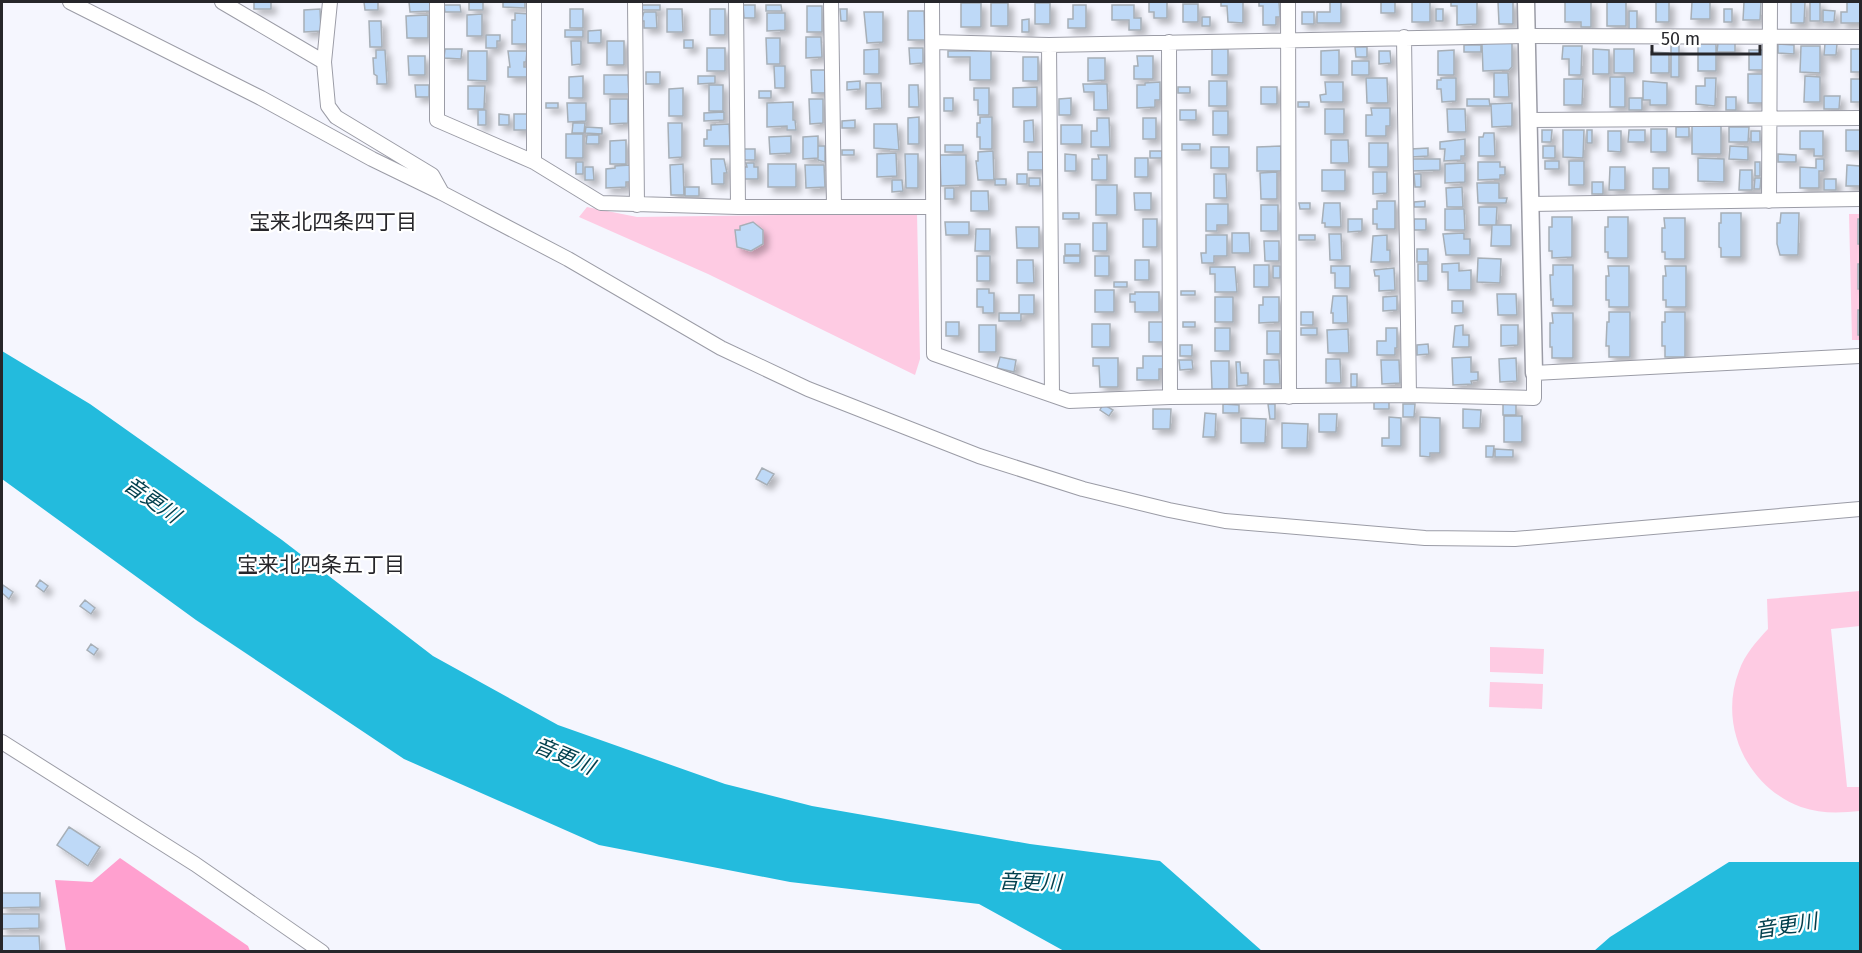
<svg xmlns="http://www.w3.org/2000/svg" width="1862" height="953" viewBox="0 0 1862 953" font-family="'Fira Sans','Noto Sans JP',sans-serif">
	<defs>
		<filter id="shadow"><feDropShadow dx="5" dy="5" stdDeviation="3" flood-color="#0004"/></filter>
	</defs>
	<rect width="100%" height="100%" fill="#f5f6fe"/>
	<path fill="#fecbe3" d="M587 207 637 217 917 213 920 359 915 375 708 274 579 217Z
		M1849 214H1860V340H1852Z
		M1860 591V626L1831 629 1847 787H1860V811C1840 813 1821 814 1801 807 1747 787 1718 725 1739 671 1745 654 1756 642 1768 629L1767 599Z
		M1490 647 1544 649 1543 674 1490 672Z
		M1490 682 1543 684 1542 709 1489 707Z"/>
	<path fill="#ffa0cf" d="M120 858 248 946 250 951H66L55 880 92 882Z"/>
	<path fill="#23bbdd" d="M2 351 90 404 282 540 433 656 558 725 725 784 812 806 1030 844 1160 861 1262 951H1064L979 904 790 882 599 845 404 759 196 620 2 479Z
		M1729 862H1860V951H1594L1610 937Z"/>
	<path fill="#bed9f7" stroke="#a7afb7" stroke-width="1.5" filter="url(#shadow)" d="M254 2H271V9H254Z
		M364 2H378V10H365Z
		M409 2H431L432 11 410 12Z
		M469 2H483V10H469Z
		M503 2H525V8L503 7Z
		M1149 2H1167V18H1154V12H1149Z
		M1221 2H1243V23L1228 22 1227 6H1221Z
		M1259 2H1279L1280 17H1276V25H1263V6H1259Z
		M1330 2H1341V23H1317V12H1330Z
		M1381 2H1395V13H1381Z
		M1412 2H1430V22H1412Z
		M1451 2H1477V24L1457 25V6H1451Z
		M1498 2H1513V24H1499Z
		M1565 2H1591V27H1581V22H1565Z
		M1607 2H1626V26H1607Z
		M1656 2H1669V22H1656Z
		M1692 2H1710V19H1691Z
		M1744 2H1761L1760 20H1743Z
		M1791 2H1805L1804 23H1791Z
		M1810 2H1820V21H1810Z
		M1847 2H1860V23H1841V12H1847Z
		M961 3H981V27H961Z
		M991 3H1008V26H991Z
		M1035 3H1050V24H1035Z
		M1183 4H1198V22H1183Z
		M444 5H460L461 12H445Z
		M642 5H660V10H642Z
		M743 5H755V18H744Z
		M766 5H781L782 11H766Z
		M1073 5H1086V28H1068V19H1073Z
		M1112 5H1134V18H1141V30H1129V20H1112Z
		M807 6H822V32H807Z
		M320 9 321 31 304 32V10Z
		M570 9H583V28H570Z
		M667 9H682L683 32H667Z
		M710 9H725V35H710Z
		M840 9H847V21H841Z
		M1436 9H1443V21H1436Z
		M1724 9H1732V22H1724Z
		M1823 10 1835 11 1834 22H1823Z
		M908 11H924L925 40H908Z
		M1629 11H1637V29H1629Z
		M644 12H656L657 28H644V21H641Z
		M864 12H883V42L867 43Z
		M1302 12H1314V24H1302Z
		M515 13 530 14V44H512V20H515Z
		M767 13H785V30L767 31Z
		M482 14V36H467V15Z
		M428 15V38H407L406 16Z
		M1202 17H1210V26H1202Z
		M1029 19V32H1022V20Z
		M369 21H381L382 47H370Z
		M565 30H583V37H565Z
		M601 30V43H588V31Z
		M486 35H500V41H497V48H486Z
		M806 37H821L822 57 806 58Z
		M766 38H780V64H767Z
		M684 40H693V48H684Z
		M571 41H581V64L572 65Z
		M607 41H624V65H607Z
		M1508 41V43H1512V67L1509 70 1483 71 1482 44Z
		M1718 43H1735V52H1717Z
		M1825 43 1837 44 1836 55H1824Z
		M1698 44H1716V71H1698Z
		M1778 44 1794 45V54L1778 53Z
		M1464 45H1481V52H1464Z
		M1563 46H1582L1581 75H1569V59H1562Z
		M1671 46H1679V77H1671Z
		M1801 46H1820V73L1800 72Z
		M1355 47H1367V57H1356Z
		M707 48H725V71H707Z
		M909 48H923V63L910 64Z
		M445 49H462L461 59 444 58Z
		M879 49V74H864V50Z
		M1212 49H1228V75H1212Z
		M1593 49 1609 50V74H1593Z
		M1614 49H1634V73H1614Z
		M1851 49H1860V72H1851Z
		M376 50H385L387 84H377V76L374 74 373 58H376Z
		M1339 50V75H1321V51Z
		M1454 50V75H1438V51Z
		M1749 50H1764V70H1749Z
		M468 51H487V81L468 80Z
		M508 51H527L526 62H524V67H527V77H508V67H510Z
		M948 51H991V80H970V57H948Z
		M1379 51H1390L1391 63 1379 64Z
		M1651 52 1669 53V73H1651Z
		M408 56H425V75H409Z
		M1137 56H1153V79H1134V66H1138Z
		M1023 57H1038V81H1023Z
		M1088 58H1105V80L1088 81Z
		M1352 61H1369V75H1352Z
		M774 66H785V88H775Z
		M811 70H825V93H812Z
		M646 72H660V84H646Z
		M1494 73H1508L1509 97H1494Z
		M1748 74H1764V103H1748Z
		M604 75H628L629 94H604Z
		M583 76V98H569V77Z
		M698 76H715V83L698 84Z
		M1805 76 1820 77V102H1804Z
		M1610 77H1625V107H1610Z
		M1366 78H1387L1388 103H1367Z
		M1441 78H1456V101L1442 102 1441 89H1437V80H1441Z
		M1705 78H1716L1715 106 1696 104V86H1705Z
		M1564 79H1583L1582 105H1564Z
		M1851 79H1860V102H1851Z
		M860 81V89L847 90V82Z
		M1209 81H1227V106H1209Z
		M1643 81 1667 83V105H1650V100H1643Z
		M1160 82V100H1155V107L1137 108V85H1145V83Z
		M1325 82H1343V102H1321L1320 95 1326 94Z
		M866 83H881L882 108 866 109Z
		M1083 84H1107L1108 110H1094V92H1084Z
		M415 85H429V97H416Z
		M709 85H723V111H709Z
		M909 85H918L919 107H909Z
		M468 86H485L484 109H468Z
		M1037 87V107H1013V88Z
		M1178 87H1190V93H1178Z
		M1261 87H1277V104H1261Z
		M683 88V116H669V89Z
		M974 88H989V115H978V100H974Z
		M759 91H771V98H759Z
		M1824 96H1840L1839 109H1824Z
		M1726 97H1736V110H1726Z
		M944 98H953V111H944Z
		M1071 98V115H1059V99Z
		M1629 98H1642V110H1629Z
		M610 99H628V123L610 124Z
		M809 99H823V123L810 124Z
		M1467 99H1489L1490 106H1467Z
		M793 102V120H795L796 130H787V126L767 127V103Z
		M1298 102H1309V107H1298Z
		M546 103H558V108H546Z
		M567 103H586V121L568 122Z
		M1512 103V126L1492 127 1491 104Z
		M1371 108H1390V126H1386V136H1366V115H1372Z
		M1325 109H1344V134H1325Z
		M1447 109H1465L1466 132H1448Z
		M478 110H486V125H478Z
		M1180 110H1196V120H1180Z
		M1213 111H1228V135H1213Z
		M724 112V120L704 121V113Z
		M499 114 509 115V125H499Z
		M514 114H527V130H514Z
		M919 117V144H908V118Z
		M980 117H992V149H980V137H977V123H980Z
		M1097 118H1109L1110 147H1091V131H1097Z
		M1143 118H1156V139H1143Z
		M855 120V128H842V121Z
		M1033 120 1034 142H1024V121Z
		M573 123H585L584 133H572Z
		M668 123H682V157L669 158Z
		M729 124 730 146H704V139H707V130H711V125Z
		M874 124H897L899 150 874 148Z
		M1061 125H1082V144H1061Z
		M1692 126H1721V154H1692Z
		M586 127 602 128V134L585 133Z
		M1676 127H1689V137H1676Z
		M1729 127H1749L1748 142H1729Z
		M1651 129H1667V152H1651Z
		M1542 130H1552L1551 142H1542Z
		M1563 130H1584L1583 158 1563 157Z
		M1587 130H1592V143H1587Z
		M1629 130H1645V142H1628Z
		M1846 130H1860V151H1846Z
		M1608 131H1621V152L1608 151Z
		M1751 131H1760V142H1751Z
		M1800 131H1823V156H1814V149H1800Z
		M1484 133H1494L1495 156H1479V137H1483Z
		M566 134H583V158H566Z
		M587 135H599V144H586Z
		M791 136V153L770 154 769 137Z
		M818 136V158L803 159V137Z
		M1465 139V156H1461V160L1444 161 1445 149H1440V142Z
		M626 140V164H610V141Z
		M1331 140H1348L1349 163H1331Z
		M1369 143H1388V167H1369Z
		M1182 144H1200V150H1182Z
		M945 145H963V152H945Z
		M818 146H825V162L818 160Z
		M1281 146V171H1257V147Z
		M1543 146H1555V158H1543Z
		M1730 146 1748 147V160L1729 159Z
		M1211 147H1229V168H1211Z
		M1428 148V156L1411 157V149Z
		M743 149H755V160H743Z
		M842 150H854V155H842Z
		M993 151 994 180H978L976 161H978V152Z
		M1150 151H1162V158H1150Z
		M1028 152H1044V170H1028Z
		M896 153 897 176 877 177V154Z
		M905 154H918V188H906Z
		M1065 154 1076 155V171H1065Z
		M1778 154 1796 155V162H1778Z
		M940 155H966V185L941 186Z
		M1098 155H1107V180H1092V159H1099Z
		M1135 158H1148V177H1135Z
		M1698 158 1724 159V182L1698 181Z
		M711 159H724L727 173H724V184H712Z
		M1412 159H1440V170L1412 171Z
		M1816 159H1824V171H1819V188H1800V167L1816 168Z
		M1545 161H1559V169H1545Z
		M1569 161H1584V185H1569Z
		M576 162H583V174H576Z
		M1478 162H1500V167H1505V175H1500V179L1478 180Z
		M1755 162H1760V176H1755Z
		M746 163H754V167H758V179H743V167H747Z
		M1465 163V182L1445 183V164Z
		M683 164 684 195H671L670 165Z
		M768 164H796V187H768Z
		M630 165V182H626V187L606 188V169L615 168V166Z
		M805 165H824L825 187 806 188Z
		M1847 165 1860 166V186H1846Z
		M585 167H593L594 180H585Z
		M1610 167H1625V190H1609Z
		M1653 168H1669V189H1653Z
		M1322 170H1345V191H1322Z
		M1740 170H1752V190H1739Z
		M1277 172V199H1261L1260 173Z
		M1373 172H1387V193L1373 194Z
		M1017 174H1027V184H1017Z
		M1214 174H1226L1227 198H1214Z
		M1414 174H1421V187H1415Z
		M1029 178H1040V186H1029Z
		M1755 178H1761L1760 189H1754Z
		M995 179H1006V185H995Z
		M1824 179H1836V190H1824Z
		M892 180H902L903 191 892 192Z
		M1592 182H1603V194H1592Z
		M1477 183H1499V198H1507L1506 203H1478Z
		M1096 185H1117V215H1096Z
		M685 187H699V196H685Z
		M1462 187 1463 207H1447L1446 188Z
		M945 188H954V199H945Z
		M971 191H988L989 211H971Z
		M1134 193H1151V210H1135Z
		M1377 201H1395V229H1377V224H1373V209H1377Z
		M1425 201V207H1414V202Z
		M1299 203H1310V209H1300Z
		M1324 203H1340L1341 227H1325V223H1322Z
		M1206 204H1228V225H1217V231H1206Z
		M1261 205H1278V231H1261Z
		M1479 207H1497L1496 225H1479Z
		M1445 209H1464L1465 230H1445Z
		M1063 213H1079V219H1063Z
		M1721 213H1741V257H1721V248L1719 247V223H1721Z
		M1781 213H1799L1798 255H1780L1777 244V223H1780Z
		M1552 217H1572V257L1552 258V251H1549V227H1552Z
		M1608 217H1628V258H1608V252H1605V227H1608Z
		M1664 218H1685V259H1665V252H1662V228H1665Z
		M1143 219H1157V247H1143Z
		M1348 219H1362V231L1348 232Z
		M1414 219H1426V230H1414Z
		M1858 219H1860V244H1858Z
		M753 222 763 230V244L751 251 737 247 735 230H740V226Z
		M945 222H969V235H946Z
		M1093 223H1107V251H1093Z
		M1492 225H1511V246H1491Z
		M1016 227H1039V248H1017Z
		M976 229H990V251H975Z
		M1232 233H1249L1250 253H1232Z
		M1464 233V239H1470V255H1446L1443 234Z
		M1329 234H1341L1342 260H1330Z
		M1206 235H1227V256H1214V263H1202L1201 253H1206Z
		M1299 235H1315V240H1299Z
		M1387 235V250H1390V262H1371L1373 236Z
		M1264 241H1279V261H1265Z
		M1065 244H1080V255H1065Z
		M1417 249H1428V262H1417Z
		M977 256H990V281H977Z
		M1064 256H1080V263H1064Z
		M1095 256H1109V276H1095Z
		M1478 258 1501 259 1500 283 1477 282Z
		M1017 260H1033L1034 283H1017Z
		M1135 260H1149V280H1135Z
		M1459 263V271L1471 270V290H1448V272H1442V264Z
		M1418 264H1428V281H1418Z
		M1858 264H1860V289H1858Z
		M1254 265H1269V287H1254Z
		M1553 265H1573V306H1553V299L1551 300 1550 275H1553Z
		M1273 266H1280V278H1273Z
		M1331 266H1350V288H1335V273H1331Z
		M1608 266H1629V307H1609V300H1606V276H1609Z
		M1665 266H1686V307H1666V300H1663V276H1666Z
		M1210 267H1235L1237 292H1215V274H1210Z
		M1394 268 1395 290 1379 291V276H1375L1374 270Z
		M1114 282H1127V287H1114Z
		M977 289H989V293H994V313H983V307H977Z
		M1095 290H1114V312H1095Z
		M1181 291H1195V295H1181Z
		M1135 292H1159V312H1135V302H1130V294H1135Z
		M1497 294H1516L1517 315H1498Z
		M1019 295H1034V314H1021V321H999V313H1019Z
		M1333 296H1347L1348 323H1333V313H1331Z
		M1397 296V310L1383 311V297Z
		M1215 297H1233V322H1215Z
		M1263 297H1279V322L1259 323V305H1263Z
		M1452 301H1463V313H1452Z
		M1858 310H1860V335H1858Z
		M1301 312H1313V325H1301Z
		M1609 312H1630V357H1609V346H1606L1607 322H1609Z
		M1665 312H1685V357H1665V346H1662V322H1665Z
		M1552 313H1573V358H1552V347H1550V323H1553Z
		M946 322H959V336H946Z
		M1149 322H1163L1164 342H1149Z
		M1183 322H1195V327H1183Z
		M1092 324H1110V347H1092Z
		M979 325H996V352H979Z
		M1463 325V335H1469V347H1453L1455 326Z
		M1501 325H1518V345L1501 346Z
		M1215 328H1230V351H1215Z
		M1301 328H1317V335H1301Z
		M1386 328H1397V348H1395V355H1377V341H1386Z
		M1348 329 1349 353H1328L1327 330Z
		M1267 331H1280V354H1267Z
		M1428 344 1429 354 1417 355V345Z
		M1180 345H1192V356H1180Z
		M1143 356H1165V369H1159V380H1137V368H1143Z
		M1000 357 1016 360 1014 372 997 368Z
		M1471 357V372H1478V380L1471 381 1472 384 1453 385 1452 358Z
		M1093 358H1118V387H1100L1099 366H1093Z
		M1516 358 1517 381 1500 382 1499 359Z
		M1326 359H1340L1341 383H1326Z
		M1179 360H1192L1193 369 1180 370Z
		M1264 360H1279L1280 384H1264Z
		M1381 360H1399L1400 383 1382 384Z
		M1211 361H1229V389H1212Z
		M1236 362H1240L1241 373H1248V385L1237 386Z
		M1351 374H1357V387H1351Z
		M1374 402H1389V409H1374Z
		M1503 403 1516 404V415H1503Z
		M1103 404 1113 410 1109 416 1100 410Z
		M1223 404 1239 405V413H1223Z
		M1268 404H1275V419H1270Z
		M1403 404H1415L1414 417H1403Z
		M1153 409H1171L1170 429H1153Z
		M1463 409 1481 410 1480 428H1463Z
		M1205 413 1216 414 1215 437H1203Z
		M1319 414H1337L1336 432H1319Z
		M1504 416H1522V442H1504Z
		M1389 417 1401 418V446H1382V438H1389Z
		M1420 417 1440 418V453H1430V457L1420 456Z
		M1241 418 1266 419 1265 443H1241Z
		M1282 423 1308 424 1307 448H1282Z
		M1486 446H1494L1493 457H1486Z
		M1495 449 1513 450V457H1495Z
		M762 468 774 474 767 485 756 479Z
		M40 580 48 586 44 592 36 586Z
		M3 585 13 592 9 599 2 593Z
		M85 600 95 608 91 614 80 606Z
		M91 644 98 649 94 655 87 650Z
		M69 827 100 847 88 866 57 845Z
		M2 893H40V907L2 908Z
		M2 914H39V928L2 929Z
		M2 936H39L40 951H2Z"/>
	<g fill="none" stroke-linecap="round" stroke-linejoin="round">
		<defs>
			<path id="minor" d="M70 2 261 98 372 159 442 193 568 259 721 348 808 389 979 456 1083 489 1169 510 1225 521 1425 538 1515 539 1860 509
				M222 2 324 62
				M330 2 324 62 328 106 336 117 432 175 442 193
				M437 2V120L534 162 601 203 738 207H933
				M635 2 637 205
				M736 2 738 207
				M831 2 834 206
				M932 2 934 354 1069 401 1170 397 1409 395 1534 398V373L1860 356
				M1288 2 1289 397
				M1404 37 1409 395
				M933 42 1049 45 1527 36 1860 37
				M1169 42 1170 397
				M1049 45 1052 395
				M1529 120 1860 118
				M534 162V2
				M1769 201 1770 2
				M1530 204 1860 199
				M2 742 195 864 322 952"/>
			<path id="tertiary" d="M1526 2 1534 373"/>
		</defs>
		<use href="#minor" stroke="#9b9ca6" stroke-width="16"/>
		<use href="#tertiary" stroke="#9b9ca6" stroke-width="19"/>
		<use href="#minor" stroke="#fff" stroke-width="14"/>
		<use href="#tertiary" stroke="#fff" stroke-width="16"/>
	</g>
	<g text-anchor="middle" stroke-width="4.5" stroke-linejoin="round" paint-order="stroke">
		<g font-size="21" fill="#26262a" stroke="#fff">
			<text x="333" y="229">宝来北四条四丁目</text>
			<text x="321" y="572">宝来北四条五丁目</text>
		</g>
		<g font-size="21" font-style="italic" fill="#003f4d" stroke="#fff">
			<text transform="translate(152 500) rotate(35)" y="7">音更川</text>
			<text transform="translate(564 756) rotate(23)" y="7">音更川</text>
			<text transform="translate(1030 882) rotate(2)" y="7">音更川</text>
			<text transform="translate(1786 926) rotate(-9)" y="7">音更川</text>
		</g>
	</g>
	<rect width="1862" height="953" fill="none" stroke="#26262a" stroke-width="6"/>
	<path d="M1652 45v9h108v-9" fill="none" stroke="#26262a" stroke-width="3"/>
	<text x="1661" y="45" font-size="18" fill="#26262a" stroke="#ffffff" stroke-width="4.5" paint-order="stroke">50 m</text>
</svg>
